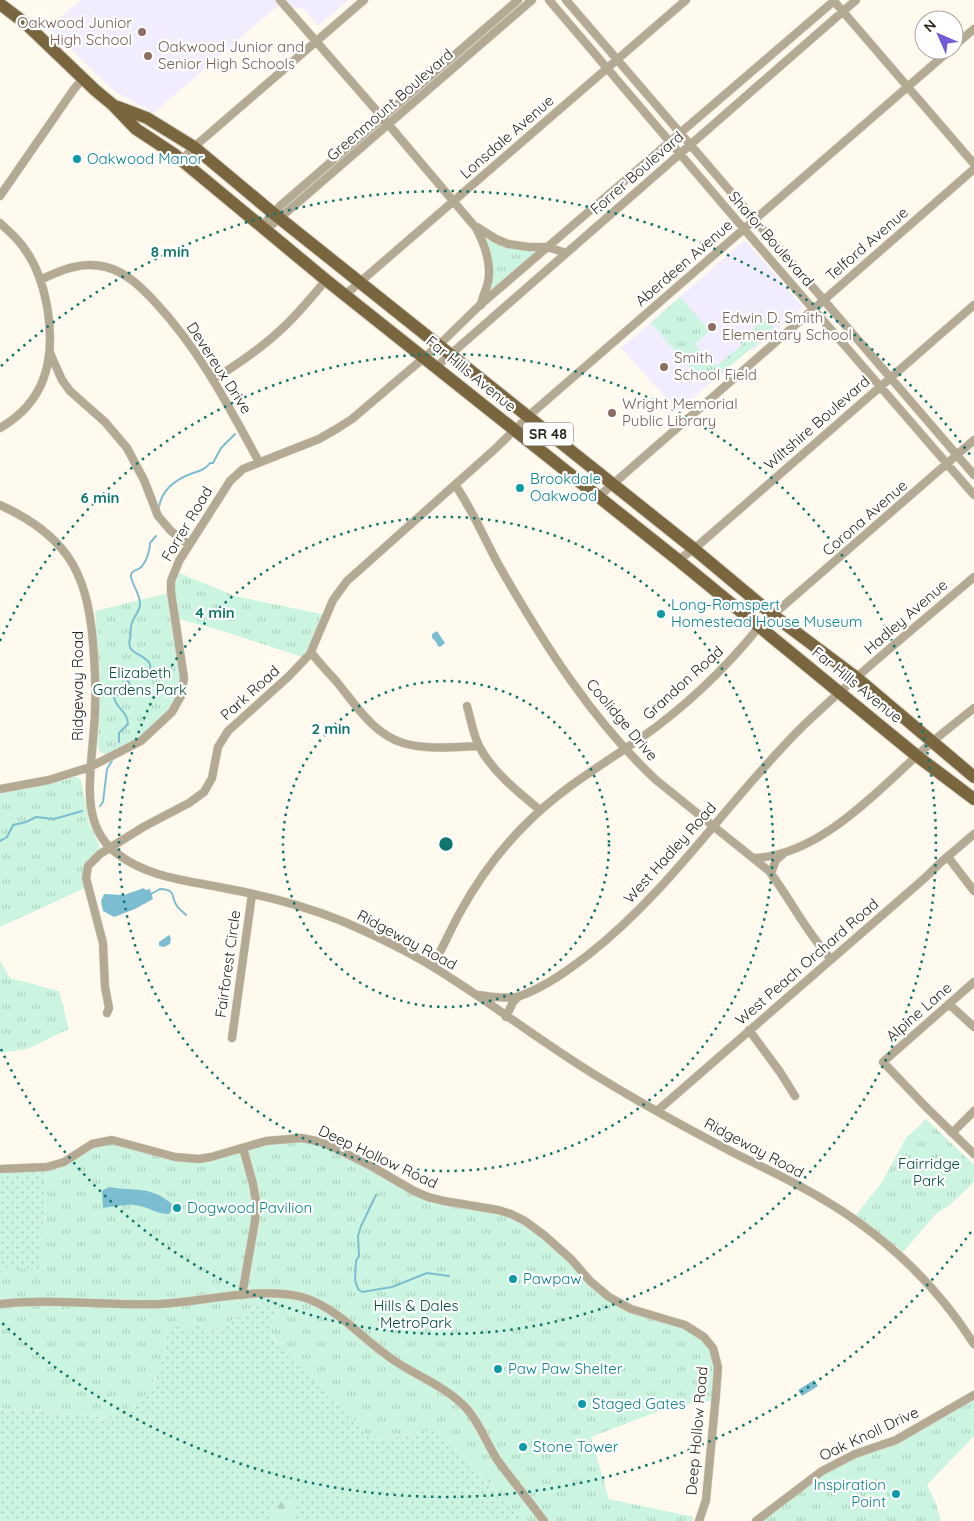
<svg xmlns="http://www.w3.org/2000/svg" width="974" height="1521" viewBox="0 0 974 1521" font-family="Quicksand,sans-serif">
	<defs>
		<pattern id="grass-dots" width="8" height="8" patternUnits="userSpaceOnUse" patternTransform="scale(1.25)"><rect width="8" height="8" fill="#cbf5e0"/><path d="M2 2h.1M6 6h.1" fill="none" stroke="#aed2bf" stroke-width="1.8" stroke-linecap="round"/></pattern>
		<pattern id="forest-firs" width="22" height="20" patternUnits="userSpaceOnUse" patternTransform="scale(1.25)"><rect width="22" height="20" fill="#cbf5e0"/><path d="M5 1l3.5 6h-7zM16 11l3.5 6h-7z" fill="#aed2bf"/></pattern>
		<pattern id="park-tufts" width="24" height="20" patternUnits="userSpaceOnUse" patternTransform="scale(1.25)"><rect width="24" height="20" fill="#cbf5e0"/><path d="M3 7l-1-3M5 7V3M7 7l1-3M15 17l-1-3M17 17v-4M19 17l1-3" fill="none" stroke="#aed2bf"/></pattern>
	</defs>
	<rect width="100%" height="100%" fill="#fffaed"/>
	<path fill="#f2edfe" d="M81 0H349L318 26 304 9 280 6 275 8 154 113 114 91 58 37 46 29Z
		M745 240 803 307 754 350 747 351 678 411 621 348Z"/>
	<path fill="url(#grass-dots)" d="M47 1167 40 1270 0 1268V1169Z
		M279 1299 270 1330 275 1342 284 1344 373 1441 438 1429 524 1521H0V1408L110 1418 135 1403 154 1383 157 1371 165 1356 168 1328 171 1322 200 1323 211 1332 264 1301Z"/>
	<path fill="url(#forest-firs)" d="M280 1499 297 1502 296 1512 286 1521C278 1521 273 1521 269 1514L272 1507Z"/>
	<path fill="url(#park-tufts)" d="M478 228 496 239 548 247 489 299 484 294 489 278Z
		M680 297 710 331 695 344 715 367 742 345 740 342 749 335 748 333 765 318 775 329 712 381 701 382 692 371 694 369 690 368 651 323Z
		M177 572 235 596 322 614 311 644 302 657 213 628 178 619C175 603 173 589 177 572Z
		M169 593 180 672V695L167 714 137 741 113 753 105 754 100 752 98 746 100 676 95 611Z
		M73 777H77L81 780 89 823 100 847V850L84 882 85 888 0 927V793L66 780Z
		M0 961 10 978 59 991 69 1029 27 1049 0 1053Z
		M926 1119 974 1165V1182L951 1204 936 1214 903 1252 856 1215 882 1182 906 1138Z
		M309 1139 414 1191 482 1207 525 1221 609 1297 693 1329 717 1358 715 1401 675 1405 591 1437 609 1499 694 1517 692 1521H524L438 1429 373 1441 284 1344 276 1342 270 1330 279 1299 264 1301 211 1332 200 1323 191 1331 171 1323 168 1328 165 1356 157 1371 150 1392 135 1403 110 1418 0 1408V1268L40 1269 47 1167 101 1141 187 1159 252 1146Z
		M974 1395V1436L927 1485 935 1501 941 1521H756L822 1471 896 1440Z"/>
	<path fill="#7cbdd2" d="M437 631 445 643 440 647 438 646 436 642 432 638V634Z
		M144 888 145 890 150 889 153 899 135 909 114 917 103 911 101 901 104 894 124 895Z
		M169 935 171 938 170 944 164 947 159 946V942Z
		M109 1187C136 1192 149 1185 172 1204L171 1211 169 1214C156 1214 147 1206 134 1205 127 1204 112 1207 103 1208L102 1191Z
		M814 1380 818 1386 802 1396 798 1390Z"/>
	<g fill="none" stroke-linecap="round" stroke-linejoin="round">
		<path stroke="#7cbdd2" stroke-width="2" d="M159 507C162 489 176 479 193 473 200 471 206 469 210 463H213L221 448 235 434
			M119 742V733L128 724C128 712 117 709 114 698L116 695 128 693C134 683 125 679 120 671L121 669C130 669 138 675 147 674 159 660 136 656 131 649 129 647 129 641 130 638 131 633 130 627 132 623 134 616 139 612 140 605 141 594 130 582 131 575 132 570 136 571 140 568 146 563 150 551 150 543L156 536
			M100 806 103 802 107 769 112 761
			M0 841 7 837 13 825 26 822 36 817 54 819 82 811
			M151 894 160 889C178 890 170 897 177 906 179 909 183 912 186 915
			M376 1195 361 1226 358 1236 359 1256 356 1261 355 1280 358 1289 362 1292 392 1287 427 1273 449 1276"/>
		<defs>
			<path id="minor" d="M280 0 383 118 476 228C485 245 493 267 487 286 485 292 482 298 481 305
				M549 0 744 229 974 495
				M566 0 974 475
				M833 0 974 164
				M954 46 974 29
				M181 161 194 147 364 0
				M0 196 74 89 83 79
				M0 223C11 233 21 242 28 254 39 271 45 293 48 312 55 361 45 402 0 428
				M261 227 280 206 518 0
				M477 227 496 239 508 244 529 247H548L566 253
				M266 230 532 0
				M40 280C61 270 81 261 106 267 126 272 141 287 155 302 199 349 228 405 259 462
				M345 295 686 0
				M50 353 62 380 70 391 105 422 127 448 144 480 158 516 171 531 189 545
				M436 367 856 0
				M213 380C235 365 257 352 276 334 295 318 310 299 326 280
				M455 485C472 508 486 543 501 569 544 644 592 720 656 780L769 871C791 900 806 932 831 959
				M598 497 974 169
				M0 505C73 538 89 579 94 655 96 683 96 712 93 740 90 777 81 825 115 852 148 879 193 881 234 890 271 897 307 907 342 921 372 934 402 948 430 965 488 1000 542 1043 600 1078 644 1105 690 1130 736 1154 777 1174 821 1195 858 1222 904 1255 944 1297 974 1344
				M678 560 694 549 974 305
				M311 652C319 663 328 672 336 681 355 704 373 734 403 743 426 750 455 747 479 746
				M467 706C471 720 473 735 480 748 494 773 518 792 540 810
				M0 789 49 780 90 767 141 741 172 712 181 696 184 678 171 592V581L179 561 230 481 243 469 319 439 338 428 352 419 439 345 480 305 835 0
				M948 857 974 891
				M754 858C819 856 876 792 921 752 938 736 957 722 974 708
				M771 873 776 860 783 854
				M432 966C442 950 449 933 458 916 477 881 500 849 528 822 562 788 602 765 641 738 685 707 725 669 759 627L974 440
				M974 982 883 1062 925 1106 974 1154
				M479 995C489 997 511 999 520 996 545 987 567 971 588 955 671 890 728 800 803 726 857 674 917 626 974 577
				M949 1004 974 1027
				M107 1013 109 1008 105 987 103 943 86 878 88 866 100 854 145 826 189 803 204 792 212 778 218 747 228 731 288 677 310 654 333 600 347 581 495 449 533 412 950 50
				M506 1017 513 1002 518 997
				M749 1030 780 1072 795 1096
				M232 1038 252 894
				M657 1111 926 877 940 863 974 834
				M952 1133 974 1111
				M0 1169 47 1167 64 1162 92 1144 112 1140 175 1157 199 1159 211 1157 266 1141 302 1138 321 1142 339 1150 371 1166 414 1191 428 1197 444 1201 498 1210 511 1214 525 1221 544 1235 571 1259 590 1281 609 1297 631 1309 685 1325 704 1337 713 1348 718 1367 716 1394 706 1500 699 1521
				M242 1295 255 1221 256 1201 253 1184 243 1148
				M0 1304C53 1298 106 1306 159 1304 203 1302 260 1286 302 1297 340 1308 365 1343 398 1363 421 1378 448 1388 467 1409 480 1424 487 1444 498 1461 513 1481 529 1501 544 1521
				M756 1521 822 1471 855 1454 896 1440 974 1395"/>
			<path id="primary" d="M0 4 25 23 95 90 113 105 136 129 174 154 326 280 678 560 917 756 974 799
				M118 107 147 118 194 147 273 213 694 549 773 615 857 678 974 777"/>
		</defs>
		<use href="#minor" stroke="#d8d3c7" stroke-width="9"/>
		<use href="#primary" stroke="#d8d3c7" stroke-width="14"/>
		<use href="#minor" stroke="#b4a993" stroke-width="8"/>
		<use href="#primary" stroke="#79663e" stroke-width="12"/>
	</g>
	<g fill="none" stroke="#0f766e" stroke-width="2.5" stroke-dasharray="2.5 5">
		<circle cx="446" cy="844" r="163"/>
		<circle cx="446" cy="844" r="327"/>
		<path d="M0 641A490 490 0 1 1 0 1047"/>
		<path d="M971 1232A653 653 0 0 1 1 1322M1 366A653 653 0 0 1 971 456"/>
	</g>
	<g fill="#8d6e63" stroke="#fff" stroke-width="2">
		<circle cx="142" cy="32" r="5"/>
		<circle cx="148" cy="56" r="5"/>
		<circle cx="712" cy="327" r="5"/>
		<circle cx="664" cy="367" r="5"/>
		<circle cx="612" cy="413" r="5"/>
	</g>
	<g fill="#0f9aa8" stroke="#fff" stroke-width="2">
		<circle cx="77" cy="159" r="5"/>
		<circle cx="520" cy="488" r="5"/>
		<circle cx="661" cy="614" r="5"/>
		<circle cx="177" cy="1208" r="5"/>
		<circle cx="513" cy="1279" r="5"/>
		<circle cx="498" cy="1369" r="5"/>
		<circle cx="582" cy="1404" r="5"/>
		<circle cx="523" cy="1447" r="5"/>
		<circle cx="896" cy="1494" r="5"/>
	</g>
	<g text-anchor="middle" stroke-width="4.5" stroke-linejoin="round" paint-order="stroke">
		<rect fill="#fff" stroke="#69665d" stroke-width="1" x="523" y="422.5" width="50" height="23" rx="4"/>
		<g font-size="14" font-weight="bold" fill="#292418">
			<text x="548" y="439">SR 48</text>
		</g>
		<g font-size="15" fill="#785e54" stroke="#fff" text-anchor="start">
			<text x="132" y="28" text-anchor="end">Oakwood Junior<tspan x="132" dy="17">High School</tspan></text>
			<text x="158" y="52">Oakwood Junior and<tspan x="158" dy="17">Senior High Schools</tspan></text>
			<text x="722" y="323">Edwin D. Smith<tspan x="722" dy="17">Elementary School</tspan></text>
			<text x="674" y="363">Smith<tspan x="674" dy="17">School Field</tspan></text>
			<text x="622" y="409">Wright Memorial<tspan x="622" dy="17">Public Library</tspan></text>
		</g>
		<g font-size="15" fill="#292418" stroke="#fff">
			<text transform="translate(390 105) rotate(-41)" y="5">Greenmount Boulevard</text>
			<text transform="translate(507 137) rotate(-41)" y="5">Lonsdale Avenue</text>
			<text transform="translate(637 173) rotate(-41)" y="5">Forrer Boulevard</text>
			<text transform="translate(771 239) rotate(49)" y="5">Shafor Boulevard</text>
			<text transform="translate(867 244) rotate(-41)" y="5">Telford Avenue</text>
			<text transform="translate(684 263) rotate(-41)" y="5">Aberdeen Avenue</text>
			<text transform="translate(219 368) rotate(57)" y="5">Devereux Drive</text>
			<text transform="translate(471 374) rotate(39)" y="5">Far Hills Avenue</text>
			<text transform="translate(817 423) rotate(-41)" y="5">Wiltshire Boulevard</text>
			<text transform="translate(865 518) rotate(-41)" y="5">Corona Avenue</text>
			<text transform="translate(187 524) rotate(-59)" y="5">Forrer Road</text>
			<text transform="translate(906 617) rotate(-41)" y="5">Hadley Avenue</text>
			<text transform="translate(683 683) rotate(-42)" y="5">Grandon Road</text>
			<text transform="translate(857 685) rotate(39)" y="5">Far Hills Avenue</text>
			<text transform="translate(78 686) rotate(-90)" y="5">Ridgeway Road</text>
			<text transform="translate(250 693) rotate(-42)" y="5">Park Road</text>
			<text transform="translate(622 720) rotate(50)" y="5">Coolidge Drive</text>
			<text transform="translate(670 853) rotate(-48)" y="5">West Hadley Road</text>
			<text transform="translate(407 940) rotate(28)" y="5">Ridgeway Road</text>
			<text transform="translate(807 962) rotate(-41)" y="5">West Peach Orchard Road</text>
			<text transform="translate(228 964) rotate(-82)" y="5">Fairforest Circle</text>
			<text transform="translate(919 1012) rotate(-41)" y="5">Alpine Lane</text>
			<text transform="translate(754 1148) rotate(28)" y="5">Ridgeway Road</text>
			<text transform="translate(378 1157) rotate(25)" y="5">Deep Hollow Road</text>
			<text transform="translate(697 1431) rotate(-85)" y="5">Deep Hollow Road</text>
			<text transform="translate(869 1434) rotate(-25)" y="5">Oak Knoll Drive</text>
		</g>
		<g font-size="15" fill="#0d838f" stroke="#fff" text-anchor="start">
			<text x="87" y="164">Oakwood Manor</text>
			<text x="530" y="484">Brookdale<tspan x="530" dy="17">Oakwood</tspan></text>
			<text x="671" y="610">Long-Romspert<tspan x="671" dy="17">Homestead House Museum</tspan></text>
			<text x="187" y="1213">Dogwood Pavilion</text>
			<text x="523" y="1284">Pawpaw</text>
			<text x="508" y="1374">Paw Paw Shelter</text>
			<text x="592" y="1409">Staged Gates</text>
			<text x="533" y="1452">Stone Tower</text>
			<text x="886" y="1490" text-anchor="end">Inspiration<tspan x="886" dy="17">Point</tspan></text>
		</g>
		<g font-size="15" fill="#015137" stroke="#fff">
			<text x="140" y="678">Elizabeth<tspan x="140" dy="17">Gardens Park</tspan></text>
			<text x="929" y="1169">Fairridge<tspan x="929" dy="17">Park</tspan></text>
			<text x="416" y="1311">Hills &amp; Dales<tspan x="416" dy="17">MetroPark</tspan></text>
		</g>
	</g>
	<circle cx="446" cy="844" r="8" fill="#0f766e" stroke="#fff" stroke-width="2.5"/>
	<g font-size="15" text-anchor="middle" font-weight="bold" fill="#0f766e" stroke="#fff" stroke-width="4.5" stroke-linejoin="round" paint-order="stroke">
		<text x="170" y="257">8 min</text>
		<text x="100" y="503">6 min</text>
		<text x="215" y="618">4 min</text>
		<text x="331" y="734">2 min</text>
	</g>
	<g transform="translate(939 35) rotate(315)"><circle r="24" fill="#ffffff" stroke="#a9a7a3"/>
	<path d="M0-4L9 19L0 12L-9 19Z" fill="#745bd6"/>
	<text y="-8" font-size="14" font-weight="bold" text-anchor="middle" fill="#292418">N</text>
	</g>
</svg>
